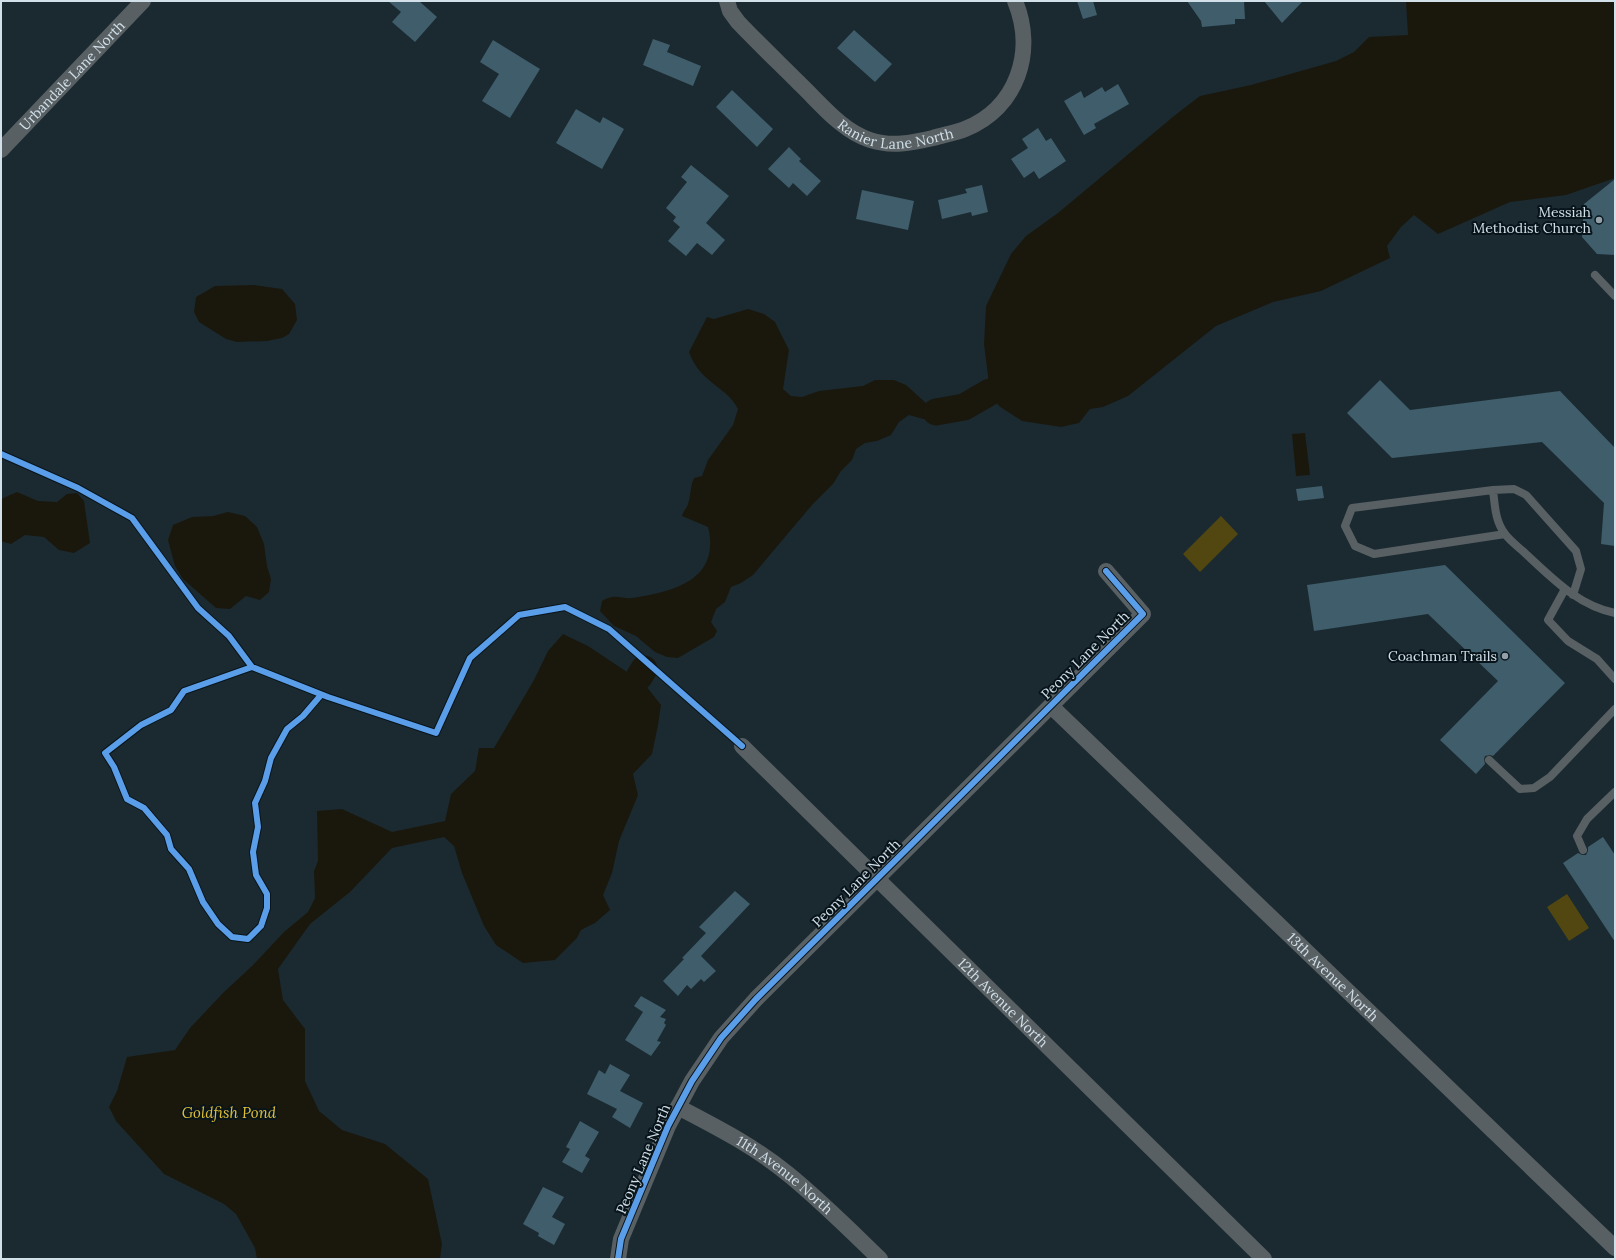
<svg xmlns="http://www.w3.org/2000/svg" width="1616" height="1260" viewBox="0 0 1616 1260" font-family="Lora,serif">
	<rect width="100%" height="100%" fill="#1b2a31"/>
	<path fill="#524710" d="M1221 516 1238 534 1200 572 1183 554Z
		M1567 894 1589 928 1569 941 1547 907Z"/>
	<path fill="#1a180d" d="M1406 1H1615V178L1566 195 1510 202 1438 234 1414 215 1401 227 1387 246 1390 258 1321 291 1273 302 1216 326 1128 396 1103 407 1090 409 1079 423 1061 427 1022 421 999 406 990 392 984 344 986 306 1011 254 1026 236 1058 213 1174 116 1200 96 1251 85 1336 61 1354 52 1369 37 1408 35Z
		M254 285 282 289 295 304 297 320 289 334 282 338 267 341 237 342 226 339 199 322 194 312 196 297 215 286Z
		M748 309 764 314 775 322 789 350 783 389 791 396 802 397 819 391 863 386 875 380H894L906 385 936 412 934 418 923 419 909 415 899 422 891 435 877 441 865 443 856 449 852 460 841 471 833 484 812 505 753 575 741 583 731 587 725 602 716 609 711 622 717 631 714 637 678 658 667 657 655 652 636 636 614 626 600 611 602 601C605 599 610 597 613 597 619 596 625 599 632 598 673 592 721 580 708 527L682 516C683 511 687 508 688 504 691 495 690 487 694 478L702 476 708 460 733 425 738 409C731 395 720 390 709 380 699 372 693 363 689 352L707 317 714 319Z
		M1305 433 1310 475 1296 476 1292 434Z
		M17 492 38 501 57 502 67 494 77 493 84 501 90 543 74 553 59 550 44 537 25 535 11 544 1 541V499Z
		M228 512 245 516 257 527 264 544 267 566 271 579 269 592 260 600 246 596 230 609 216 608 183 579 175 566 168 540 173 525 192 517 213 516Z
		M563 634 588 646 630 674 639 677 661 705 658 725 652 754 633 774 638 795 619 841 612 873 603 895 610 910 595 923 581 930 577 938 555 960 523 963 496 945 484 926 462 873 454 846 444 837 392 848 350 892 310 924 278 969 283 1000 305 1029V1081L319 1111 342 1130 385 1144 428 1179 442 1244 440 1259H257L255 1248 236 1214 224 1204 164 1174 116 1121 109 1107 117 1091 127 1057 175 1050 190 1028 223 993 252 966 284 932 308 912 315 898 314 871 318 861 317 811 342 809 392 832 445 821 451 794 475 771 479 748H494L534 680 548 651Z"/>
	<g fill="none" stroke-linecap="round" stroke-linejoin="round">
		<path stroke="#1a180d" stroke-width="27" d="M936 412 964 407 990 392
			M639 677 644 669"/>
	</g>
	<path fill="#3f5d6a" d="M388 1H419L437 17 415 42 392 22 401 12Z
		M1077 1H1093L1097 15 1083 19Z
		M1187 1H1244L1245 19H1235V24L1202 27 1201 21Z
		M1264 1H1303L1282 23Z
		M854 30 892 64 875 82 837 48Z
		M653 39 670 45 667 52 701 66 693 86 643 65Z
		M493 40 540 69 510 118 482 101 499 74 480 62Z
		M1118 84 1129 104 1094 124 1096 128 1084 135 1064 101 1081 91 1084 98 1102 87 1105 92Z
		M732 90 773 129 757 147 716 107Z
		M576 109 600 123 603 117 624 129 602 169 556 143Z
		M1038 128 1046 141 1051 138 1066 161 1039 179 1034 171 1024 178 1011 159 1028 148 1022 139Z
		M789 147 801 159 799 161 821 181 807 196 793 183 789 188 768 169Z
		M691 165 729 196 706 223 725 240 712 255 697 243 686 256 668 241 680 227 673 221 676 217 666 208 687 182 681 177Z
		M1615 179V255L1597 254 1582 237 1584 204Z
		M982 185 988 212 972 216 971 212 942 219 938 200 967 193 965 189Z
		M862 190 914 201 908 230 856 219Z
		M1380 380 1410 410 1560 391 1615 448V546L1601 544 1604 503 1542 442 1392 458 1347 413Z
		M1322 486 1324 498 1298 501 1296 489Z
		M1445 565 1565 683 1493 756 1490 755 1485 756 1484 759 1485 764 1476 774 1440 740 1498 681 1428 614 1314 631 1307 585Z
		M1603 837 1615 855V942L1563 863 1578 853 1582 855H1586L1588 851V847Z
		M735 891 750 904 701 956 716 971 704 982 701 979 691 989 687 985 678 996 663 981 684 959 682 958 706 933 699 927Z
		M641 996 666 1010 660 1017 666 1019 664 1023 666 1025 657 1041 661 1042 651 1056 625 1040 643 1012 634 1006Z
		M610 1064 630 1075 620 1091 643 1103 630 1128 612 1117 617 1109 587 1094 599 1070 605 1074Z
		M580 1121 599 1132 585 1156 590 1159 582 1173 562 1162 570 1149 566 1147Z
		M543 1187 564 1197 552 1217 565 1224 554 1245 538 1236 539 1233 523 1224Z"/>
	<g fill="none" stroke-linecap="round" stroke-linejoin="round">
		<path stroke="#596064" stroke-width="8" d="M1595 275 1615 296
			M1493 490C1495 506 1495 521 1505 534 1511 542 1520 548 1527 555 1553 579 1579 606 1615 613
			M1505 534 1374 554 1355 546 1345 526 1352 508 1493 490 1514 489 1526 495 1576 551 1581 569 1573 595
			M1565 589 1548 620 1568 641 1597 659 1615 679
			M1489 760 1520 789 1534 788 1550 777 1615 709
			M1583 850 1577 836 1587 819 1615 792"/>
		<g stroke="#596064" stroke-width="16">
			<path id="s1" d="M727 1 730 11 738 22C758 43 779 63 800 84 821 104 842 131 870 140 891 147 912 143 933 138 943 135 955 133 965 129 1017 108 1036 52 1015 1"/>
			<path id="s2" d="M1 150 143 1"/>
			<path id="s3" d="M1051 706 1615 1248"/>
			<path id="s4" d="M742 746 1264 1259"/>
			<path id="s5" d="M678 1107C716 1127 754 1146 788 1174 820 1200 850 1230 880 1259"/>
			<path d="M618 1259 621 1239 668 1126 692 1081 721 1038 756 999 1143 614 1106 571"/>
		</g>
		<defs>
			<path id="cycleway" d="M1 454 78 488 132 518 198 608 229 636 252 667 328 697 436 733 470 658 519 615 565 607 609 629 742 746
				M252 667 184 691 171 710 141 725 105 753 114 767 127 799 144 808 167 835 171 849 189 869 203 902 218 924 232 937 248 939 261 926 267 908V894L256 875 253 852 258 827 255 803 265 781 271 758 287 729 303 716 321 695
				M618 1259 621 1239 668 1126 692 1081 721 1038 756 999 1143 614 1106 571"/>
		</defs>
		<use href="#cycleway" stroke="#08141a" stroke-width="8"/>
		<use href="#cycleway" stroke="#5a9eea" stroke-width="6"/>
	</g>
	<g fill="#91a0a9" stroke="#08141a" stroke-width="1.5">
		<circle cx="1599" cy="220" r="4"/>
		<circle cx="1505" cy="656" r="4"/>
	</g>
	<g text-anchor="middle" stroke-width="4" stroke-linejoin="round" paint-order="stroke">
		<g font-size="14" fill="#d1e0e9" stroke="#08141a">
			<text dy="5" stroke="none"><textPath href="#s2" startOffset="103">Urbandale Lane North</textPath></text>
			<text dy="5" stroke="none"><textPath href="#s1" startOffset="227">Ranier Lane North</textPath></text>
			<text transform="translate(1085 655) rotate(-45)" y="5">Peony Lane North</text>
			<text transform="translate(856 883) rotate(-45)" y="5">Peony Lane North</text>
			<text dy="5" stroke="none"><textPath href="#s3" startOffset="391">13th Avenue North</textPath></text>
			<text dy="5" stroke="none"><textPath href="#s4" startOffset="366">12th Avenue North</textPath></text>
			<text transform="translate(643 1159) rotate(-67)" y="5">Peony Lane North</text>
			<text dy="5" stroke="none"><textPath href="#s5" startOffset="127">11th Avenue North</textPath></text>
		</g>
		<g font-size="14" fill="#d1e0e9" stroke="#08141a" text-anchor="end">
			<text x="1591" y="217">Messiah<tspan x="1591" dy="16">Methodist Church</tspan></text>
			<text x="1497" y="661">Coachman Trails</text>
		</g>
		<g font-size="15" font-style="italic" fill="#e1c134" stroke="#08141a">
			<text x="229" y="1118">Goldfish Pond</text>
		</g>
	</g>
	<rect width="1616" height="1260" fill="none" stroke="#d1e0e9" stroke-width="4"/>
</svg>
